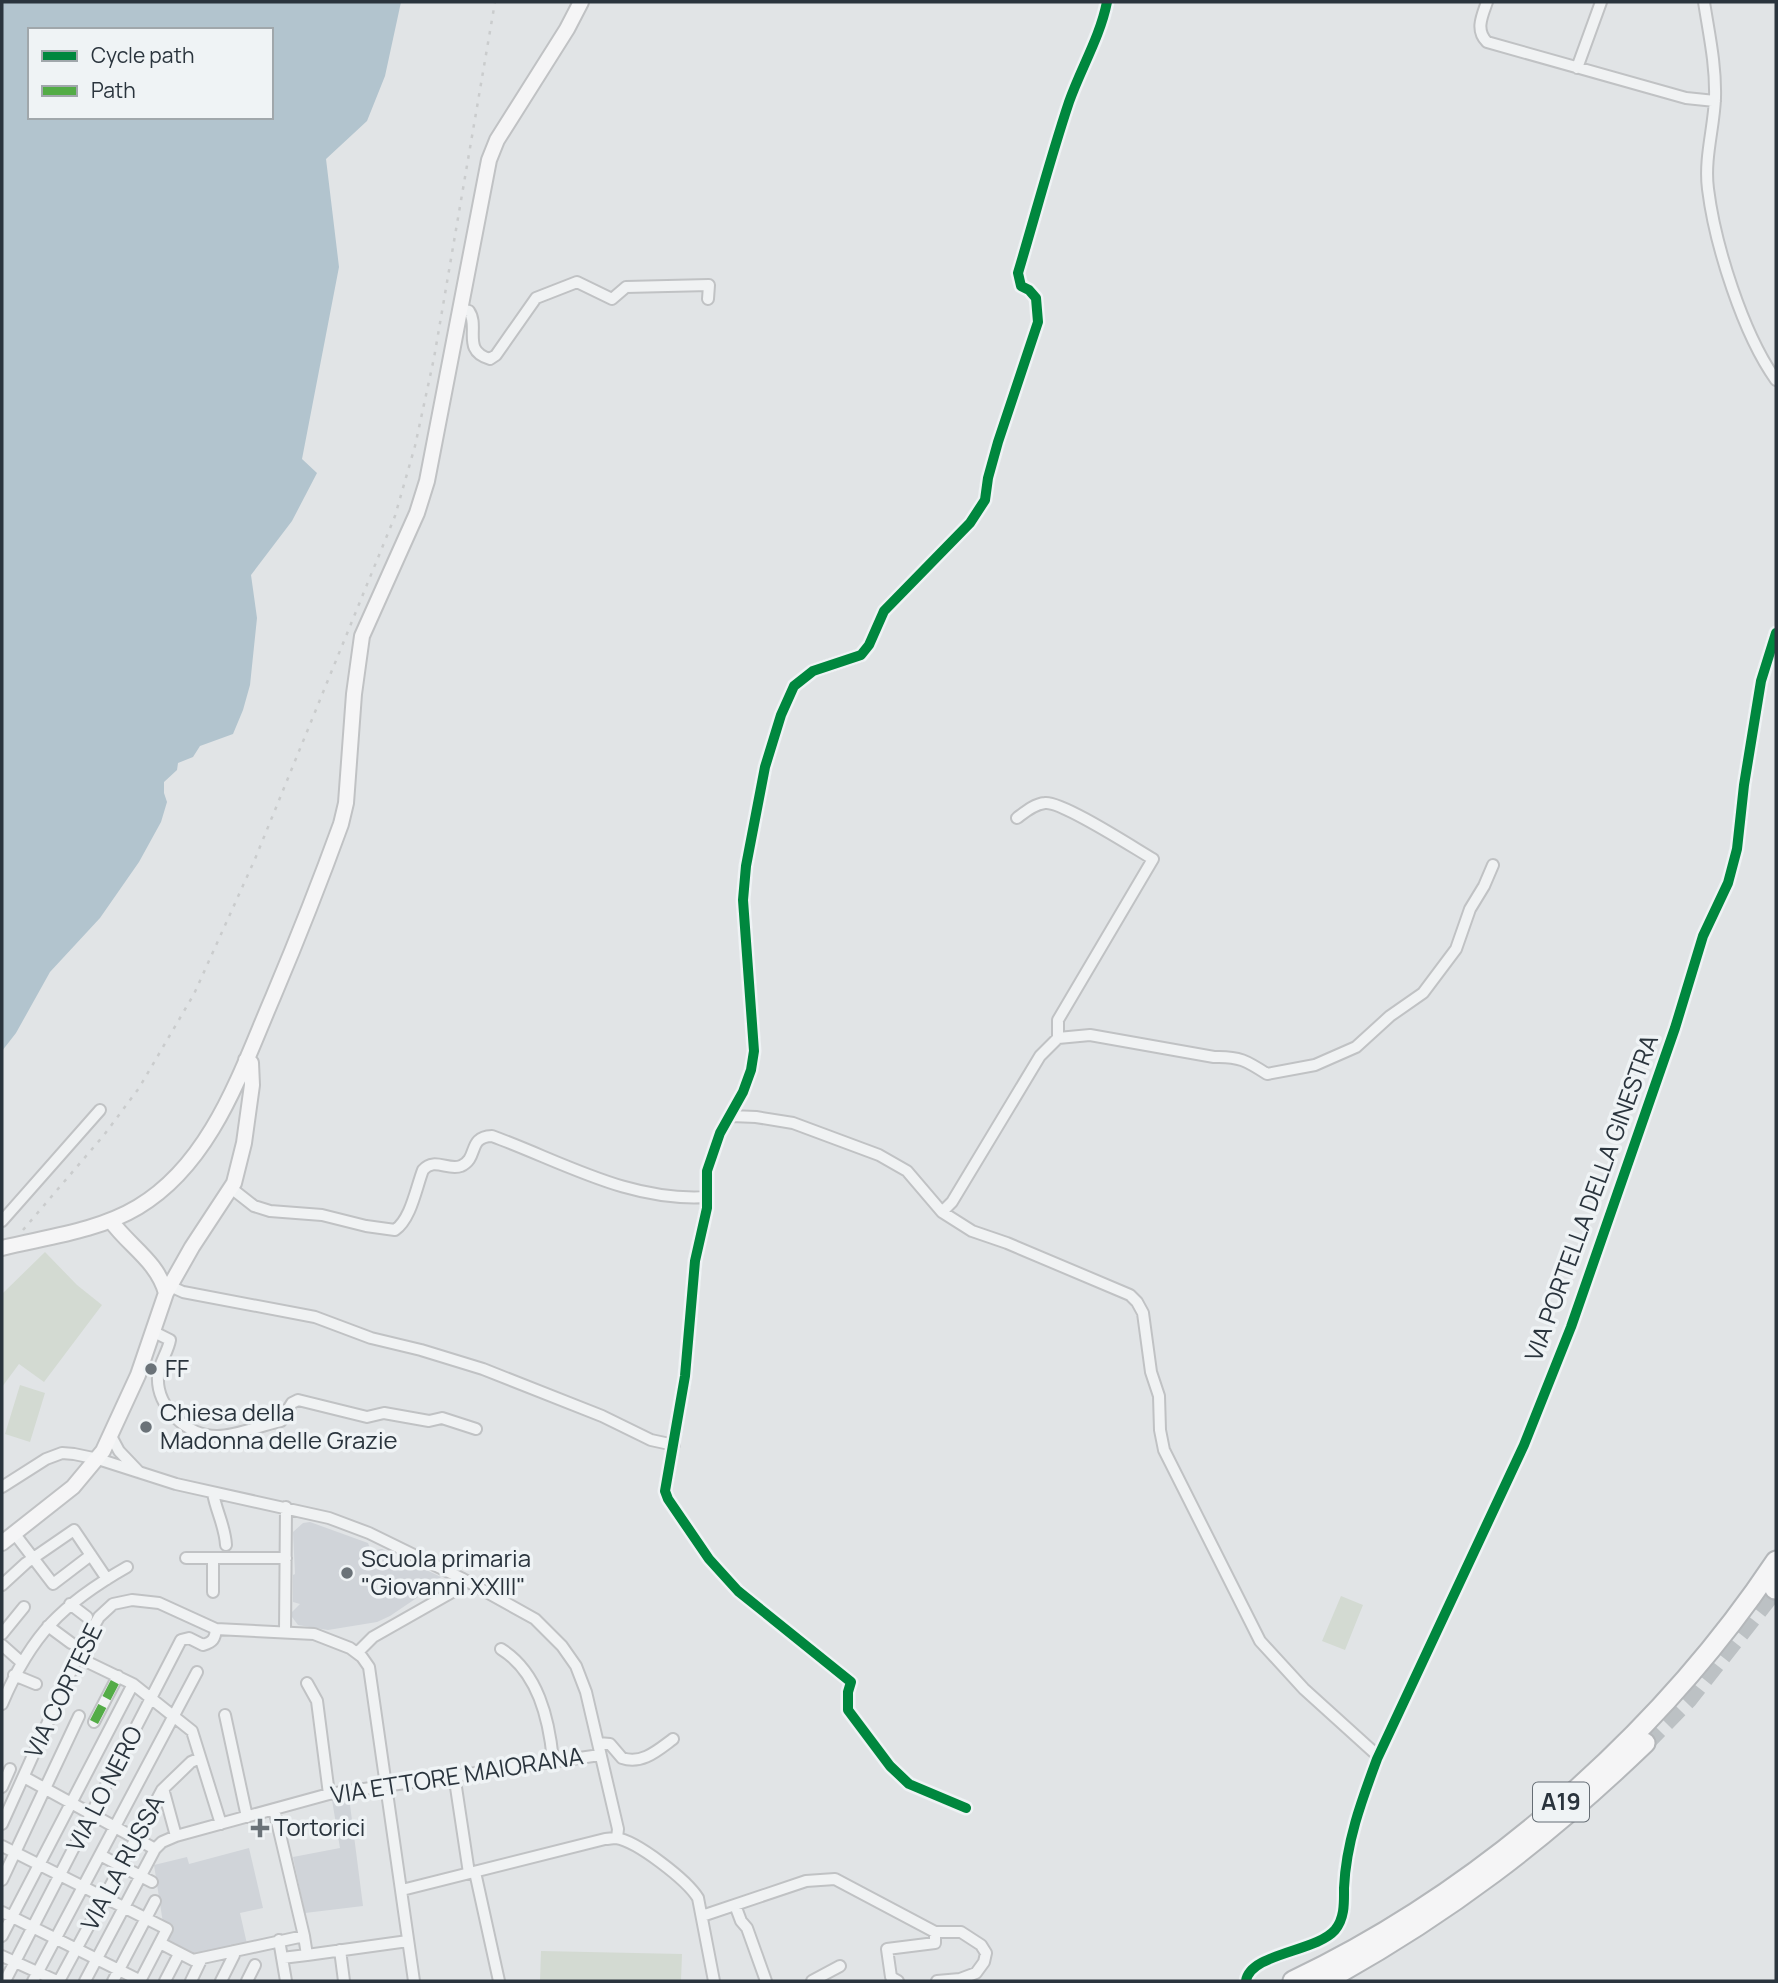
<svg xmlns="http://www.w3.org/2000/svg" width="1778" height="1983" viewBox="0 0 1778 1983" font-family="Manrope,sans-serif">
	<rect width="100%" height="100%" fill="#e1e4e6"/>
	<path fill="#d0d4d9" d="M310 1522 368 1543 371 1551 382 1549 441 1577 424 1593 390 1616 377 1622 328 1630 298 1625 292 1617V1612L300 1604 293 1602V1575L295 1574 293 1532 303 1523Z
		M347 1797H349L363 1906 305 1913 293 1857 340 1848 332 1800H335L339 1805 345 1803Z
		M249 1848 263 1908 240 1913 247 1944 192 1955 167 1943 174 1928 163 1923 154 1865 187 1857 189 1864Z"/>
	<path fill="#d3dad2" d="M45 1252 77 1285 102 1305 44 1382 19 1364 2 1387V1294Z
		M20 1385 45 1393 30 1442 5 1434Z
		M1341 1596 1363 1605 1345 1650 1322 1641Z
		M541 1951 682 1954 681 1981H540Z"/>
	<path fill="#b2c4ce" fill-rule="evenodd" d="M2 2H401L385 76 367 121 326 159 339 267 302 459 317 473 292 521 251 575 257 618 250 685 243 710 233 734 200 746 193 757 178 763 177 770 164 782V793L167 802 161 822 139 862 100 918 50 972 16 1033 2 1051ZM30 30H271V117H30Z"/>
	<g fill="none" stroke-linecap="round" stroke-linejoin="round">
		<path stroke="#bcc1c4" stroke-width="19" stroke-dasharray="19 10" stroke-linecap="butt" d="M1645 1743 1688 1699 1775 1589"/>
		<defs>
			<path id="street" d="M1487 2C1482 16 1475 30 1487 42L1686 98 1715 101
				M1704 2C1709 34 1716 65 1715 98 1714 128 1704 158 1708 189 1715 245 1743 334 1776 380
				M1577 68 1601 2
				M460 309 469 311C480 327 461 351 490 359L496 355 536 298 577 282 612 299 626 287 709 285 708 299
				M1058 1038 1090 1035 1214 1057C1239 1056 1247 1061 1267 1074L1315 1065 1356 1047 1390 1016 1423 993 1456 949 1470 909 1484 886 1493 865
				M731 1116 756 1117 793 1123 879 1155 907 1171 942 1212 972 1231 1007 1243 1130 1295 1137 1302 1143 1313 1151 1372 1159 1396 1160 1430 1164 1450 1260 1641 1304 1689 1378 1756
				M231 1188 254 1206 270 1211 322 1215 366 1226 395 1230C411 1219 416 1188 423 1170 434 1157 448 1171 461 1166 479 1158 467 1137 492 1136 563 1162 629 1202 707 1197
				M942 1212 952 1202 1040 1056 1058 1038V1020L1153 859C1134 848 1062 801 1045 803 1034 804 1025 812 1017 818
				M2 1221 100 1110
				M172 1287 183 1292 315 1317 371 1338 421 1350 483 1369 602 1416 651 1440 674 1445
				M154 1332 170 1340C168 1352 159 1363 158 1376 156 1407 187 1436 217 1436 238 1436 260 1425 281 1421L292 1403 298 1400 367 1417 384 1413 429 1421 442 1418 476 1429
				M111 1436 119 1451 139 1472
				M2 1487 46 1459 62 1453 74 1454 98 1459 176 1484 329 1518 369 1533 463 1579 535 1619 562 1646 576 1666 586 1692 618 1829 617 1838
				M213 1493C216 1511 225 1526 226 1545
				M14 1533 53 1584 91 1555
				M186 1558H286
				M2 1585 26 1563 74 1530 107 1579
				M213 1592V1558
				M70 1604 87 1617
				M48 1626 71 1643
				M285 1631 286 1507
				M2 1634 24 1607
				M2 1645 20 1661
				M501 1649C538 1672 549 1719 553 1760
				M357 1653 373 1637 454 1591 463 1579
				M77 1657 133 1684 192 1731 221 1824
				M14 1675 36 1684
				M307 1683 317 1701 329 1794
				M2 1704C31 1635 62 1604 127 1567
				M225 1715 247 1817
				M94 1722 118 1676
				M598 1743 610 1744 622 1758C642 1765 658 1750 673 1739
				M454 1774 469 1873
				M24 1777 155 1849
				M2 1787 10 1769
				M162 1790 164 1792 176 1836
				M966 1808 909 1784 890 1766 848 1710V1692L851 1682 738 1591 709 1559 668 1499 665 1491 685 1376 695 1261 707 1208V1171L720 1133 743 1092 751 1070 754 1051 743 900 746 866 765 767 781 715 794 686 813 671 861 655 869 645 884 611 970 523 985 500 988 478 998 442 1038 322 1036 298 1029 290 1021 286 1018 273C1035 216 1050 159 1069 102 1081 68 1100 37 1107 2
				M274 1809 304 1936
				M2 1824 81 1649 99 1617 113 1604 132 1600 159 1603 216 1629 314 1634 350 1648 362 1657 369 1667 414 1981
				M2 1846 167 1929 140 1981
				M100 1855 152 1882
				M475 1872 499 1981
				M2 1880 79 1716
				M402 1890 605 1839C609 1839 612 1838 616 1838 637 1841 687 1880 698 1898L714 1981
				M735 1905 741 1921 747 1928 766 1981
				M2 1912 141 1981
				M702 1916 806 1881 835 1879 935 1932H961L981 1945 986 1953 984 1962 976 1973 960 1979 937 1981
				M2 1936 133 1684
				M279 1940 286 1981
				M160 1943 193 1960 304 1936 307 1955 408 1941
				M340 1950 344 1981
				M2 1956 57 1981
				M282 1958 307 1955
				M5 1981 181 1640 189 1638 203 1645C213 1642 215 1639 216 1629
				M33 1981 197 1672
				M59 1981 162 1790 191 1762 200 1758
				M85 1981 155 1849 162 1842 176 1836 329 1794 600 1755
				M113 1981 155 1901
				M165 1981 179 1954
				M191 1981 202 1958
				M221 1981 234 1955V1951
				M247 1981 255 1965
				M812 1981 840 1966
				M898 1981 891 1977 887 1949 935 1943V1932
				M1246 1981C1250 1953 1316 1952 1335 1930 1345 1918 1344 1902 1344 1888 1346 1843 1361 1802 1377 1759L1524 1445 1571 1327 1675 1028 1703 936 1728 883 1737 849 1744 785 1761 681 1776 633"/>
			<path id="secondary" d="M111 1221C130 1247 157 1261 166 1293
				M2 1248C47 1237 98 1231 138 1207 212 1163 241 1071 273 997 297 940 320 882 341 824L346 803 354 694 362 636 417 513 427 481 489 160 497 140 567 29 581 2
				M2 1543 73 1487 103 1451 138 1375 166 1293 192 1247 234 1183 244 1143 252 1085 251 1063 246 1060"/>
			<path id="highway" d="M1775 1589 1776 1588
				M1293 1981C1482 1891 1660 1735 1776 1561
				M1325 1981C1447 1914 1545 1839 1645 1743"/>
		</defs>
		<use href="#street" stroke="#c0c2c4" stroke-width="14"/>
		<use href="#secondary" stroke="#c0c2c4" stroke-width="18"/>
		<use href="#highway" stroke="#b4b7ba" stroke-width="23"/>
		<use href="#street" stroke="#f0f2f3" stroke-width="10"/>
		<use href="#secondary" stroke="#f5f5f6" stroke-width="14"/>
		<use href="#highway" stroke="#f5f5f6" stroke-width="19"/>
		<path stroke="#cacccd" stroke-width="2.5" stroke-dasharray="3.5 7" stroke-linecap="butt" d="M23 1230 104 1135 139 1088 194 994 255 859 395 516 415 446 434 358 495 2"/>
		<path stroke="#53ac46" stroke-width="9" stroke-dasharray="18 9" stroke-linecap="butt" d="M94 1722 118 1676"/>
		<defs>
			<path id="cycleway" d="M966 1808 909 1784 890 1766 848 1710V1692L851 1682 738 1591 709 1559 668 1499 665 1491 685 1376 695 1261 707 1208V1171L720 1133 743 1092 751 1070 754 1051 743 900 746 866 765 767 781 715 794 686 813 671 861 655 869 645 884 611 970 523 985 500 988 478 998 442 1038 322 1036 298 1029 290 1021 286 1018 273C1035 216 1050 159 1069 102 1081 68 1100 37 1107 2
				M1246 1981C1250 1953 1316 1952 1335 1930 1345 1918 1344 1902 1344 1888 1346 1843 1361 1802 1377 1759L1524 1445 1571 1327 1675 1028 1703 936 1728 883 1737 849 1744 785 1761 681 1776 633"/>
		</defs>
		<use href="#cycleway" stroke="#eff3f5" stroke-width="15"/>
		<use href="#cycleway" stroke="#00873e" stroke-width="10"/>
	</g>
	<g fill="#6a7278" stroke="#eff3f5" stroke-width="2.5">
		<circle cx="151" cy="1369" r="7"/>
		<circle cx="146" cy="1427" r="7"/>
		<circle cx="347" cy="1573" r="7"/>
		<path d="M256.5 1817.5h7v7h7v7h-7v7h-7v-7h-7v-7h7z"/>
	</g>
	<g text-anchor="middle" stroke-width="7" stroke-linejoin="round" paint-order="stroke">
		<rect fill="#eff3f5" stroke="#656d74" stroke-width="2" x="1533" y="1782.5" width="56" height="39" rx="5"/>
		<g font-size="23" font-weight="bold" fill="#2a343d">
			<text x="1561" y="1810">A19</text>
		</g>
		<g font-size="24" fill="#2a343d" stroke="#eff3f5">
			<text transform="translate(1592 1198) rotate(-70)" y="8">VIA PORTELLA DELLA GINESTRA</text>
			<text transform="translate(64 1691) rotate(-64)" y="8">VIA CORTESE</text>
			<text transform="translate(457 1776) rotate(-9)" y="8">VIA ETTORE MAIORANA</text>
			<text transform="translate(105 1789) rotate(-63)" y="8">VIA LO NERO</text>
			<text transform="translate(123 1863) rotate(-62)" y="8">VIA LA RUSSA</text>
		</g>
		<g font-size="24" fill="#2a343d" stroke="#eff3f5" text-anchor="start">
			<text x="165" y="1377">FF</text>
			<text x="160" y="1421">Chiesa della<tspan x="160" dy="28">Madonna delle Grazie</tspan></text>
			<text x="361" y="1567">Scuola primaria<tspan x="361" dy="28">"Giovanni XXIII"</tspan></text>
			<text x="274" y="1836">Tortorici</text>
		</g>
	</g>
	<rect width="1778" height="1983" fill="none" stroke="#2a343d" stroke-width="7"/>
	<rect x="28" y="28" width="245" height="91" fill="#eff3f5" stroke="#a0a7ab" stroke-width="2"/>
	<rect x="42" y="51" width="35" height="10" fill="#00873e" stroke="#a0a7ab" stroke-width="2"/>
	<text x="91" y="63" font-size="21" fill="#2a343d">Cycle path</text>
	<rect x="42" y="86" width="35" height="10" fill="#53ac46" stroke="#a0a7ab" stroke-width="2"/>
	<text x="91" y="98" font-size="21" fill="#2a343d">Path</text>
</svg>
